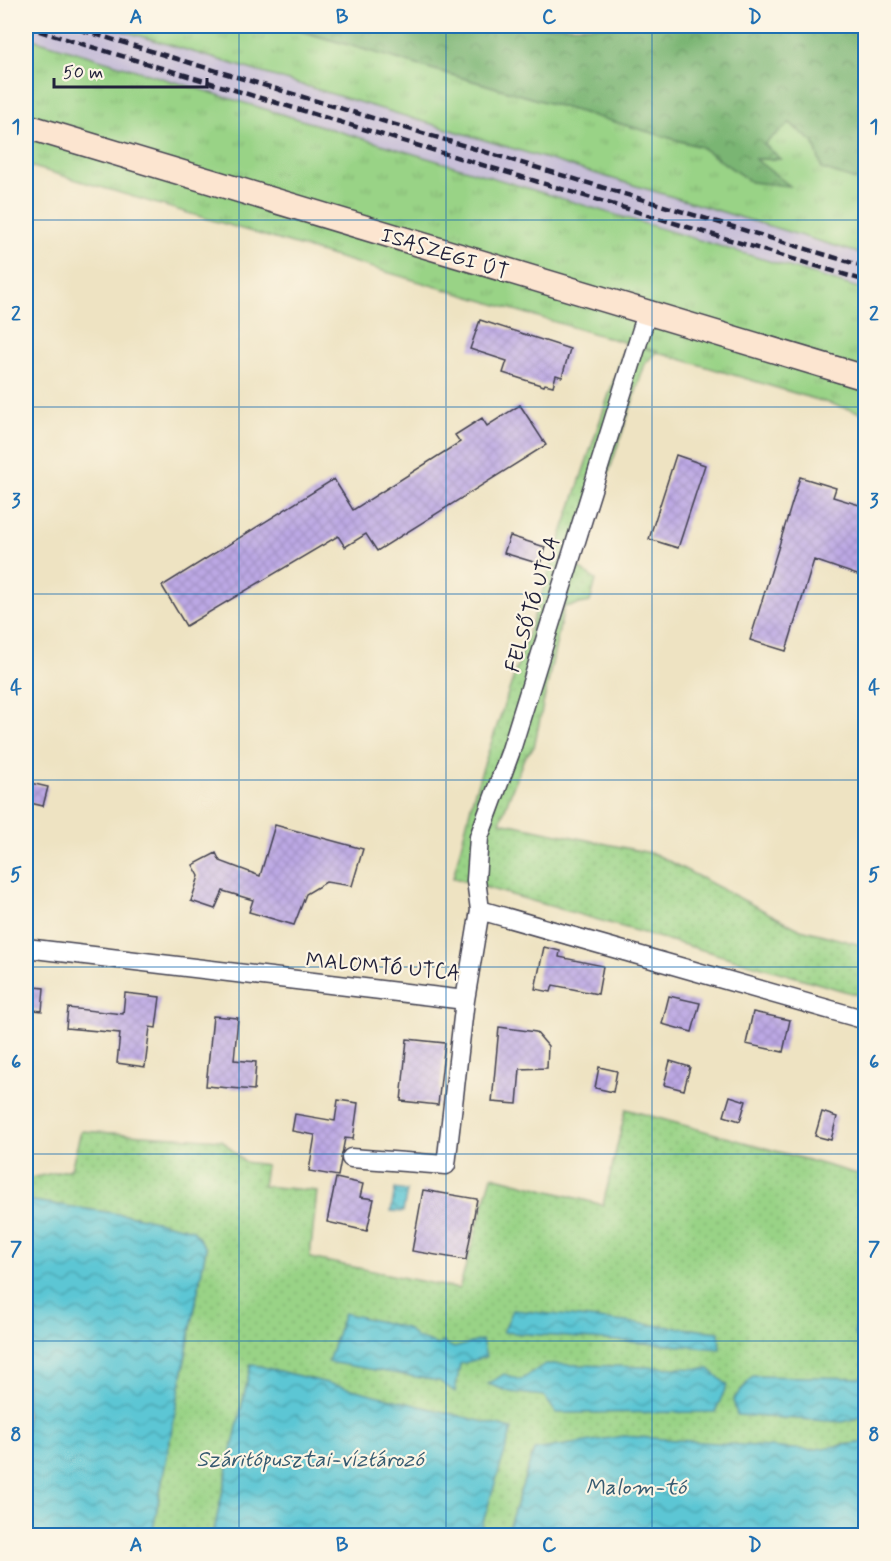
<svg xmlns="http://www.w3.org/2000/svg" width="891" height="1561" viewBox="0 0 891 1561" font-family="Mynerve,sans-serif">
	<defs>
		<pattern id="grass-tufts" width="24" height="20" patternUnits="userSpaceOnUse" patternTransform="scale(1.5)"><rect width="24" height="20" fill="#99d386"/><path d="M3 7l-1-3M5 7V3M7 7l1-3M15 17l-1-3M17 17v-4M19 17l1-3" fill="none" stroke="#84b575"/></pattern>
		<pattern id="forest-crowns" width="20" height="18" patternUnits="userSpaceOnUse" patternTransform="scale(1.5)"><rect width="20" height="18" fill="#7ab573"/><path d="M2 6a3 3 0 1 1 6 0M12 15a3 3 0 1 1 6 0" fill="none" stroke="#649360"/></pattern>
		<pattern id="garden-dots" width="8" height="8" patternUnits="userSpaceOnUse" patternTransform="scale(1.5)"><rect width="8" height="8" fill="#99d386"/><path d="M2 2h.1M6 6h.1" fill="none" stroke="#84b575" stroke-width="1.8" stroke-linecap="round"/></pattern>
		<pattern id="water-waves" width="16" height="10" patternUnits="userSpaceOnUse" patternTransform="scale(1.5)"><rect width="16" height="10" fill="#5bc6d4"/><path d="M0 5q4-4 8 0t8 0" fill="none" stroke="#4ba0ad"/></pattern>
		<pattern id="building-cross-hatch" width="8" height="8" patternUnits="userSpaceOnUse" patternTransform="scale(1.5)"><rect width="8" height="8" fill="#bca8e4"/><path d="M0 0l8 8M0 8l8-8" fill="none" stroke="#a190c4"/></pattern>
	</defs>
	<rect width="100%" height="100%" fill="#fcf5e5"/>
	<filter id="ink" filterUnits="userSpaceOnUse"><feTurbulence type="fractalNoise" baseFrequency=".0167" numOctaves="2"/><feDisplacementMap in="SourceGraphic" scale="12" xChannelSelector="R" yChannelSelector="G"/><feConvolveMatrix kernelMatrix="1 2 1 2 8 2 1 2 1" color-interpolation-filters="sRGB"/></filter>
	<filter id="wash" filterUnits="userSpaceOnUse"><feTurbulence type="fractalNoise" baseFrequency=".008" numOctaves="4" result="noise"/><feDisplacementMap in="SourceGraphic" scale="24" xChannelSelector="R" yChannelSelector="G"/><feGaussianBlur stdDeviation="1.35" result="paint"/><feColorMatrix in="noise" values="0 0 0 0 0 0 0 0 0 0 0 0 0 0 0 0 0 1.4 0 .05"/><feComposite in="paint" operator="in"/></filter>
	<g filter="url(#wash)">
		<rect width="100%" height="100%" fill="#eee3c2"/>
		<path fill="#c8bfd8" d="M26 26H107L865 255V290L26 37Z"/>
		<path fill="url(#grass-tufts)" stroke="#5e7a60" stroke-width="1.5" d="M107 26H283L701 147 751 182 788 185 755 159H780L763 145 789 123 814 143 822 169 865 183V255Z
			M26 37 865 290V414L26 165Z"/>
		<path fill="url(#forest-crowns)" stroke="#4e6c57" stroke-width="1.5" d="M283 26H865V183L822 169 814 143 790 123 764 144 781 159H755L790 186 751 182 701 147Z"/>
		<path fill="url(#garden-dots)" stroke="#5e7a60" stroke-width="1.5" d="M626 344 657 351 645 364 580 559 579 568 596 580 590 602 564 607 534 747 524 758 500 822 655 854 797 928 865 946V997L453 878 474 794Z
			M626 1109 865 1176V1442L809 1450H534L506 1535H479L511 1429 251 1365 213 1535H152L206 1248 139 1217 26 1200V1179L71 1169 81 1131 222 1140 244 1162 266 1165 263 1186 317 1191 310 1258 459 1289 492 1176 603 1205Z"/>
		<path fill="url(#water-waves)" stroke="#3e7488" stroke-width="1.5" d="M395 1189 407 1191 403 1212 391 1211Z
			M26 1200 139 1217 193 1230 206 1248 152 1535H26Z
			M865 1292V1347L854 1334Z
			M513 1310 719 1332 720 1349 503 1332Z
			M344 1313 406 1328 417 1338 438 1345 443 1342 454 1348 482 1340 486 1357 460 1364 455 1392 439 1381 328 1362Z
			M251 1364 512 1429 479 1535H213Z
			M545 1364 709 1369 727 1385 715 1412 556 1413 544 1396 510 1392 488 1384 504 1374 521 1380Z
			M753 1376 863 1378 865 1416 843 1422 737 1415 733 1400Z
			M624 1436 809 1450 865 1442V1535H506L534 1450Z"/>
		<g id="blocks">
			<path fill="url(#building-cross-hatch)" d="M480 320 570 349 562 377 556 375 553 386 545 384 544 386 503 373 507 361 470 349Z
				M520 405 546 445 377 551 366 534 345 547 338 536 186 626 162 586 334 479 353 510 460 442 455 435 482 418 487 426Z
				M676 455 705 465 678 548 649 539Z
				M800 477 836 488 833 497 866 507V578L814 560 786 651 750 640Z
				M510 536 545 547 540 564 504 553Z
				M26 782 48 787 43 806 26 802Z
				M275 825 363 849 352 886 326 882 306 894 294 925 249 912 253 900 223 891 215 909 191 901 199 876 193 865 216 853 220 861 260 876Z
				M544 947 560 951 559 957 603 966 598 994 553 985 551 992 535 989Z
				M26 986 44 988 42 1011 26 1009Z
				M125 993 160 997 156 1028 150 1027 145 1067 117 1063 120 1033 66 1028 68 1008 123 1014Z
				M669 996 700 1003 692 1032 662 1024Z
				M753 1012 790 1020 783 1052 746 1044Z
				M213 1016 238 1018 234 1060 256 1062 254 1090 206 1086Z
				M499 1027 536 1032 548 1046 547 1068 520 1069 517 1104 492 1102Z
				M407 1039 445 1043 438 1105 401 1101Z
				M670 1061 690 1067 684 1090 664 1085Z
				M599 1067 617 1071 613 1092 595 1088Z
				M730 1096 746 1101 740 1121 724 1116Z
				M338 1100 358 1103 353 1139 345 1138 338 1176 309 1171 315 1135 292 1131 295 1114 335 1121Z
				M822 1112 837 1117 831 1140 815 1136Z
				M336 1178 363 1184 360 1197 374 1199 367 1231 327 1222Z
				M423 1190 477 1199 466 1260 412 1251Z"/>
		</g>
	</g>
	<g filter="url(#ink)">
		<use href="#blocks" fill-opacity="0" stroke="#413f4f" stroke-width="1.5"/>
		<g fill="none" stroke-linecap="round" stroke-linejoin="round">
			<defs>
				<path id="street" d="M480 910 476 880 479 837 510 753 647 313
					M26 948 465 1000 480 910 866 1020
					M351 1158 446 1165 465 1000"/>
				<path id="secondary" d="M26 126 866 378"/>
			</defs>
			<use href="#street" stroke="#413f4f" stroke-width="21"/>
			<use href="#secondary" stroke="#413f4f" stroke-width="27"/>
			<use href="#street" stroke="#fff" stroke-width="18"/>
			<use href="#secondary" stroke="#fce5d0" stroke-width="24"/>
			<path stroke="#22223b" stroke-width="4.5" stroke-dasharray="9 4.5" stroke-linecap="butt" d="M68 26 866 267
				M26 27 866 281"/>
		</g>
	</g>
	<path fill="none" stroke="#1f6fb2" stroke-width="1.5" stroke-opacity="0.55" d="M239 26V1536M446 26V1536M652 26V1536M26 220H866M26 407H866M26 594H866M26 780H866M26 967H866M26 1154H866M26 1341H866"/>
	<g text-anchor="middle" stroke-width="4.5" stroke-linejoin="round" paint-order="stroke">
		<g font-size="21" fill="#22223b" stroke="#fcf5e5">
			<text transform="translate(445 253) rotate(17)" y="7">ISASZEGI ÚT</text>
			<text transform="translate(532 604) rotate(-73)" y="7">FELSŐTÓ UTCA</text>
			<text transform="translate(383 966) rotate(5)" y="7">MALOMTÓ UTCA</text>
		</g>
		<g font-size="22" font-style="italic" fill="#365b71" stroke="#fcf5e5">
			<text x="310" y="1466">Száritópusztai-víztározó</text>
			<text x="636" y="1494">Malom-tó</text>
		</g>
	</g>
	<rect width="891" height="1561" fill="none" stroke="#fcf5e5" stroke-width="66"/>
	<path d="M54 78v9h153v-9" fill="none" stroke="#22223b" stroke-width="3"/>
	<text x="63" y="78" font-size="18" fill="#22223b" stroke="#fcf5e5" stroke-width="4.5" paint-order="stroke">50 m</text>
	<rect x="33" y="33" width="825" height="1495" fill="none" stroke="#1f6fb2" stroke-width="2"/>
	<g font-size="20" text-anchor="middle" font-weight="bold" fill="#1f6fb2">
		<text x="136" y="23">A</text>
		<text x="342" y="23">B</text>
		<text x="549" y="23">C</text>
		<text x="755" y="23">D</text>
		<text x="16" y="133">1</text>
		<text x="874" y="133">1</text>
		<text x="16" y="320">2</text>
		<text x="874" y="320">2</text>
		<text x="16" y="507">3</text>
		<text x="874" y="507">3</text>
		<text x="16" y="694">4</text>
		<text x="874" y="694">4</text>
		<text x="16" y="881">5</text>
		<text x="874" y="881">5</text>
		<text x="16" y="1068">6</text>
		<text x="874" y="1068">6</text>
		<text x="16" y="1255">7</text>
		<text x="874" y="1255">7</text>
		<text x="16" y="1441">8</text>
		<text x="874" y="1441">8</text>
		<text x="136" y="1551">A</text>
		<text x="342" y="1551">B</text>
		<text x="549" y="1551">C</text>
		<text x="755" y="1551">D</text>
	</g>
</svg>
